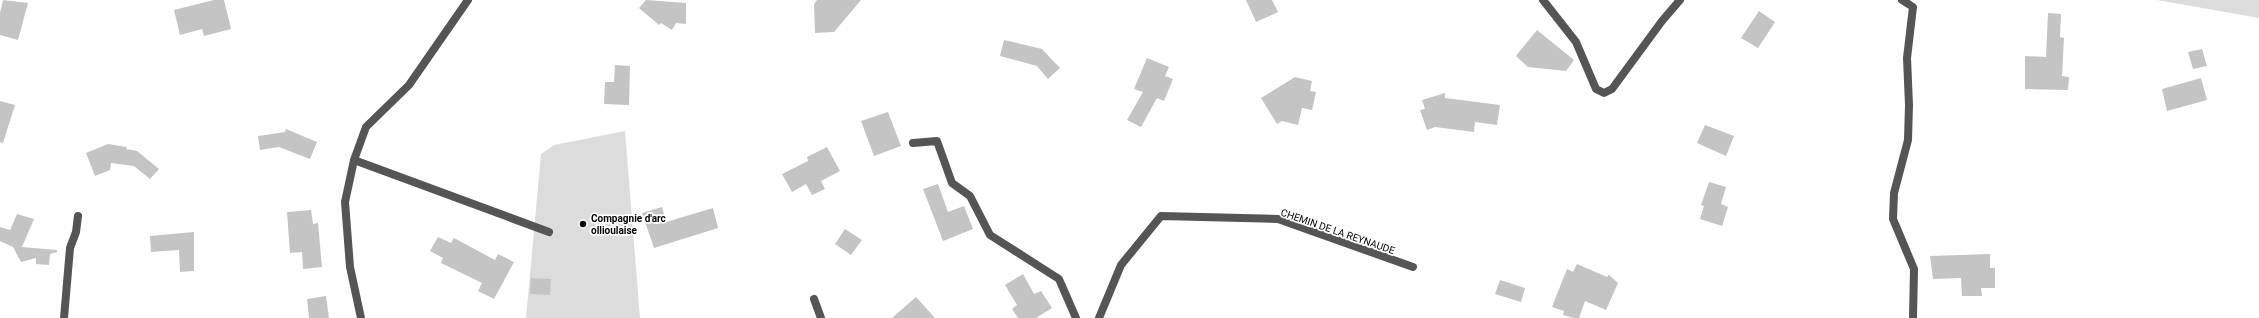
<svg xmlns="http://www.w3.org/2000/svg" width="2259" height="318" viewBox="0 0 2259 318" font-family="Roboto,sans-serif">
	<rect width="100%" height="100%" fill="#fff"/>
	<path fill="#dcdcdc" d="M2157 0H2259V18Z
		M625 131 640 318H526L541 154 554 145Z"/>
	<path fill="#c4c4c4" d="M3 0 28 3 18 40 0 35V13Z
		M214 0H224L231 29 204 36 202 29 180 35 174 10Z
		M646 0 686 3V24L676 23 672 30 661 23 659 25 639 8Z
		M817 0H861L834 32 815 33 814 4Z
		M1246 0H1272L1278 12 1256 22Z
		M1759 11 1775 22 1758 48 1741 38Z
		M2048 13 2061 14 2060 37 2064 38 2062 76 2069 77 2068 90 2025 89V56L2046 57Z
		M1537 30 1574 60 1566 71 1528 67 1516 56Z
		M1004 40 1042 49 1060 68 1048 79 1037 66 1000 56Z
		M2202 49 2207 66 2193 69 2188 52Z
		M1147 58 1169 67 1165 76 1173 79 1164 101 1157 98 1141 127 1127 120 1143 92 1134 89Z
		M615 65 630 66 629 105 604 104 605 82H614Z
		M1295 77 1312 81 1310 91 1316 92 1312 110 1302 108 1298 125 1282 121 1277 124 1261 98Z
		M2201 78 2207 100 2167 111 2162 89Z
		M1445 93V98L1500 105 1497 125 1475 122 1474 132 1435 127 1427 130 1420 110 1425 109 1422 100Z
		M0 101 15 105 3 143 0 142Z
		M888 112 901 146 874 156 861 121Z
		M1705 125 1734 136 1726 156 1697 143Z
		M286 129 317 142 310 159 279 147 260 150 258 136 285 132Z
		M108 144 127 147 126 149 137 151 159 169 150 179 134 166 111 163 110 170 95 176 86 153Z
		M827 147 840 171 821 181 825 189 812 195 806 184 792 192 782 174 808 161 807 157Z
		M1709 182 1726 187 1721 204 1728 207 1722 226 1700 219 1704 206 1701 205Z
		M938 184 948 212 964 206 973 229 943 241 923 189Z
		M662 207 666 222 713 208 718 228 654 248 642 213Z
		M311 210 313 224 318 223 322 267 303 269 302 252 290 253 287 212Z
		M17 214 34 219 22 247 57 250V252L50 254 49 265 36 264V258L21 262 13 247 0 241V227L10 230Z
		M845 229 862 240 851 255 835 244Z
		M194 232V271L180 272 179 250 151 252 150 236Z
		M438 237 451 243 454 238 495 260 498 254 514 262 494 299 478 291 482 283 441 263 443 258 430 251Z
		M1990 254V268H1995V288H1981L1982 296H1962L1961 278 1933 279 1930 256Z
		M1577 264 1607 277 1609 275 1618 283 1606 310 1585 301 1579 318H1574L1563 315 1564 311 1552 307 1567 269 1573 272Z
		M1023 274 1034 294 1041 291 1052 308 1036 318H1018L1012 309 1017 305 1005 285Z
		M531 278 551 279 550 295 530 294Z
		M1500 280 1525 288 1521 302 1495 294Z
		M326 296 329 318H309L307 299Z
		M916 297 935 318H892Z"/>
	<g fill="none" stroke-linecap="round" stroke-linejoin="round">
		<path stroke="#555" stroke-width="8" d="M1543 0 1576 42 1596 89 1604 93 1612 89 1662 21 1680 0
			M913 143 937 141 952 183 970 196 990 235 1059 279 1076 318
			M814 299 821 318
			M64 318 70 248 76 232 78 216"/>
		<path stroke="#555" stroke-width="8" d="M1902 0 1913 7 1907 58 1909 105 1908 140 1894 193 1893 219 1914 269 1913 318
			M354 160 549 232
			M361 318 350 267 345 202 354 160 366 127 409 85 468 0
			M1099 318 1121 265 1161 216 1278 219 1413 267"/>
	</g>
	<circle fill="#000" stroke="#fff" stroke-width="1.5" cx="583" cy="224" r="4"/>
	<g text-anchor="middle" stroke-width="3.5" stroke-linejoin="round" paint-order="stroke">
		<g font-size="10" font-weight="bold" fill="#000" stroke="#fff" text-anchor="start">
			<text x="591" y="222">Compagnie d'arc<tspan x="591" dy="12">ollioulaise</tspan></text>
		</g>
		<g font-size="10" fill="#000" stroke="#fff">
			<text transform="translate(1338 231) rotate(19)" y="4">CHEMIN DE LA REYNAUDE</text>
		</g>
	</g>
</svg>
